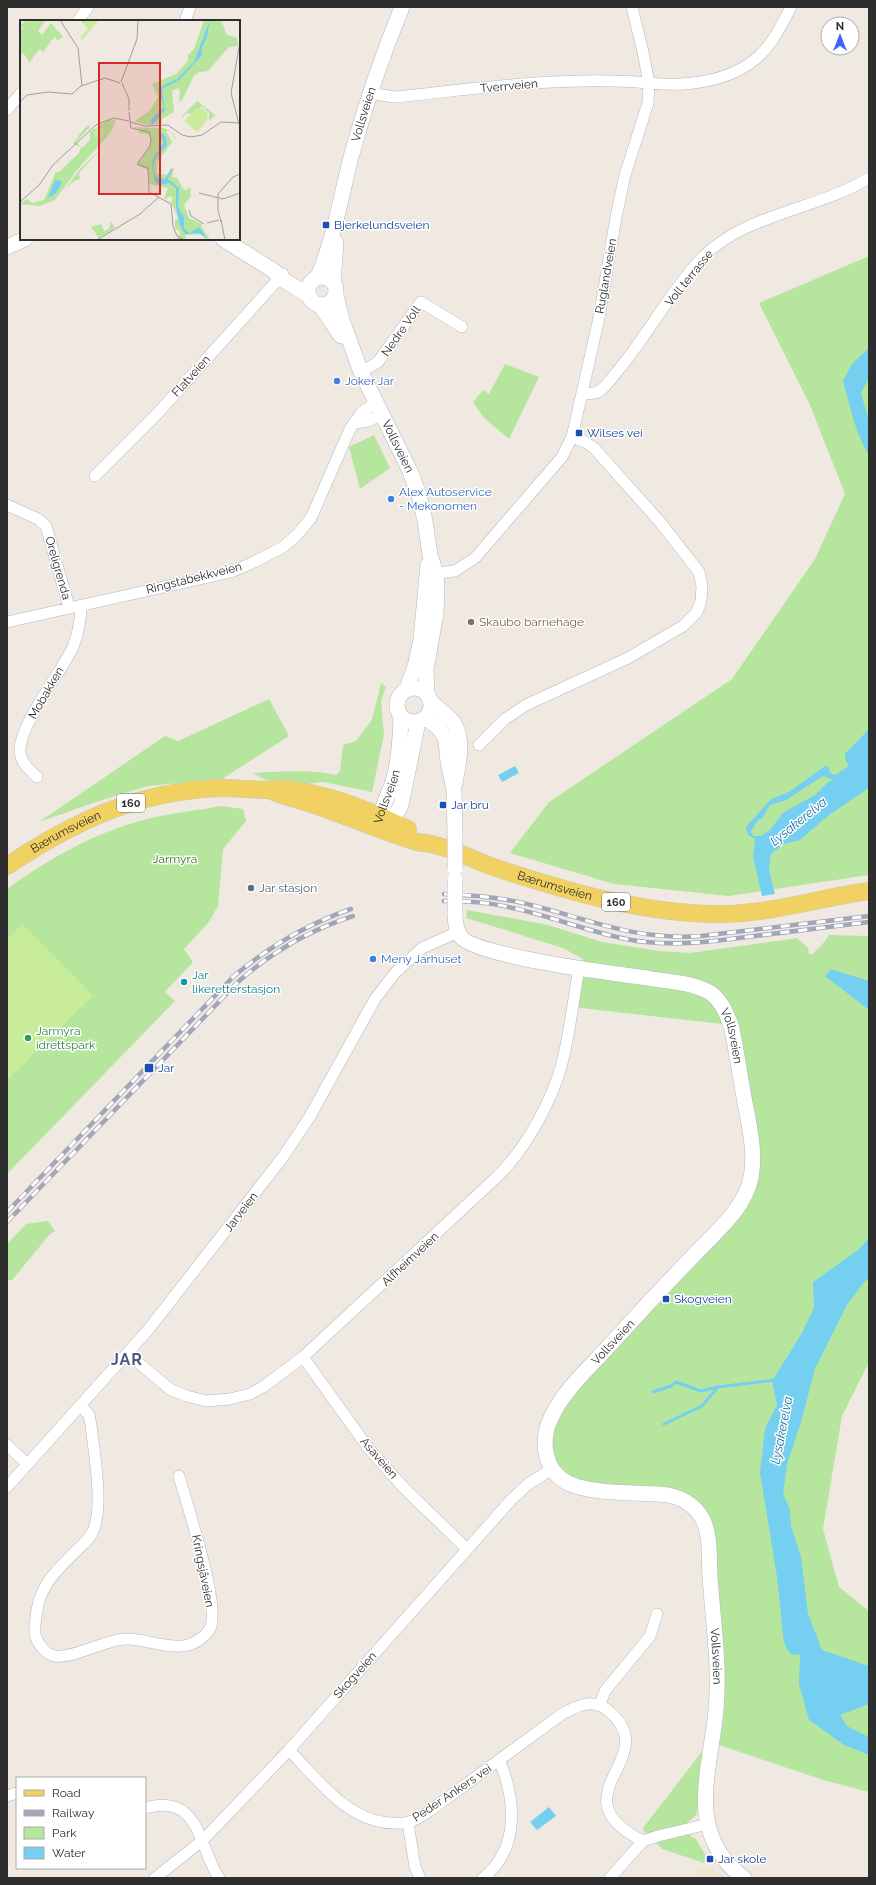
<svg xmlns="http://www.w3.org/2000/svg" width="876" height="1885" viewBox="0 0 876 1885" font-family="Raleway,sans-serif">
	<rect width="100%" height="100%" fill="#efe9e1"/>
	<path fill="#f0e6d1" d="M700 1866 723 1875 725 1878H689Z"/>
	<path fill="#b6e59e" d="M869 256V875L729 896 614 884 510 853 549 802 732 679 815 559 845 494 810 405 759 303Z
		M505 364 539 377 509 439 484 418 473 402 483 390 489 394Z
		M374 435 390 468 360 489 349 447Z
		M381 683 386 687 381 701 384 734 372 792 323 782 298 785 265 780 253 773C280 772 309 769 336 775L340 771 343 745 356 741 372 720Z
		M269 699 289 736 222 779 148 786 96 802 39 822 165 736 178 741Z
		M221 806 243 809 246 821 223 849 218 906 209 922 184 949 193 962 165 992 175 1001 7 1174V889C52 856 105 827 160 816 180 812 201 810 221 806Z
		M467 910 548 925 602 942 659 951 690 953 797 938 808 948 809 954H813C819 947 824 944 829 935L869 936V1362L842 1416 823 1529 839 1587 869 1611V1792L823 1780 713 1743 707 1543 693 1507 568 1483 547 1460 556 1408 719 1229 752 1167 731 1025 572 1007 583 959 563 948 466 918Z
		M48 1221 55 1231 50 1234 12 1280H7V1244L26 1224Z
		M704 1749 697 1814 688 1822 691 1837 696 1839 706 1856 704 1863 662 1849 644 1831 643 1828Z"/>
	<path fill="#c9ec9a" d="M22 924 93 996 7 1080V939Z"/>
	<path fill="#75cff0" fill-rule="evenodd" d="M869 348V378L861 393 869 421V455C855 433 850 406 843 381L852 364Z
		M869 729V788L829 815 800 840 784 844 771 854 769 870 775 894 762 896 753 857 755 839 748 835 746 827 771 799 789 792 825 766 829 767 830 773 835 775 849 766 845 759V754ZM823 776 834 780 828 782 815 795 784 812 769 831 760 836H753L751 831 758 820 762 819 770 805 786 800Z
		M515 766 519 773 502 782 498 775Z
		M831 969 869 981V1010L825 976Z
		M869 1238V1279L865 1281 847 1305 815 1369 801 1422 787 1464 783 1494 790 1510 791 1526 801 1557 808 1614 822 1650 869 1666V1704L840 1715 847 1726 869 1737V1755L844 1745 809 1720 799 1684 800 1655 790 1654 784 1643 777 1577 760 1473 765 1429 777 1405 772 1381 802 1333 814 1308 813 1282 858 1250Z
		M549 1807 556 1816 537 1830 530 1822Z"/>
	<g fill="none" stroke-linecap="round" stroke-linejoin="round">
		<path stroke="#75cff0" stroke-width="3" d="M653 1392 671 1386 676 1382 701 1391 718 1387
			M664 1424 702 1406 718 1387 775 1380"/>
		<defs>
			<path id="minor" d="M78 21 88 7
				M185 21 190 7
				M369 93 394 97C476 89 567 75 649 83L643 52 632 7
				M7 110 21 93
				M361 372 378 362 421 302 462 327
				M582 394C589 394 597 394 602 389 609 383 614 375 620 368 648 334 669 294 699 261 743 213 815 211 869 178
				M355 423 368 421 382 414
				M95 476 156 415 283 274
				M7 505 38 519 46 526 69 607
				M429 574 455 571 475 558 562 457 572 437 599 318 616 217 625 175 648 103 649 83C685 87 731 82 759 56 773 43 782 24 791 7
				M7 622 231 572 254 562 283 547 297 535 311 518 350 429 362 412 376 403
				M479 745 505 719 526 705 628 658 683 626 697 612 701 601 702 586 699 572 660 522 594 448 585 442 572 437
				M37 777C30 770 21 763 20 752 18 726 61 673 73 647 78 634 81 619 81 605
				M128 1354 171 1390 187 1396 206 1401 230 1399 250 1394 263 1387 303 1357 484 1189C492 1181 501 1174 508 1165 530 1140 552 1099 561 1067 570 1034 573 1001 579 968
				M303 1357 369 1449 405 1489 467 1549
				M81 1406 89 1415 91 1425C94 1453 104 1507 93 1531 90 1539 82 1545 76 1551 58 1569 41 1584 37 1610 36 1618 34 1626 35 1634 37 1643 45 1654 55 1656 72 1659 105 1640 125 1639 144 1638 170 1650 188 1645 196 1643 208 1635 211 1626 219 1601 187 1505 179 1476
				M7 1445 27 1464
				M7 1487 148 1330 283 1157 309 1118 375 999 395 973 422 948 458 932
				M600 1704 605 1691 650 1636 657 1614
				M289 1750C317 1779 349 1823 393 1823 398 1823 404 1824 409 1822 415 1820 422 1816 428 1812L562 1714C579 1705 594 1697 610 1712 649 1746 602 1774 607 1805 610 1822 629 1834 643 1841
				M7 1796 17 1793
				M145 1808C200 1792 198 1846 219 1878
				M408 1823 415 1867 420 1878
				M155 1878 203 1840 289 1750 511 1500 528 1484 552 1469
				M483 1878C520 1849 516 1799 499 1760
				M610 1878 643 1841 658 1836 708 1824"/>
			<g id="secondary">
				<path d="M223 239 274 271 280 278 308 295"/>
				<path d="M7 247 25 239"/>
				<circle cx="322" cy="291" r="14"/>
				<path id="s1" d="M318 277C334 238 341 197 351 157 365 106 382 56 402 7"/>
				<path d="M333 282 336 243"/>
				<path id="s2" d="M336 295 342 320 361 372 410 471 419 495 425 521 430 555 436 573 437 589 436 613 426 670 427 693"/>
				<path d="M320 305 341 336"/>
				<circle cx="414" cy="705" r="17"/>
				<path d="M407 689 416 663 421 639 428 565"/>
				<path d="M432 703C439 709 447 715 453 722 465 739 458 765 455 783"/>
				<path d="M426 718 439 728 446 740 448 762 454 790 455 835"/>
				<path d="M382 827 392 822 401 805 418 722"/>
				<path id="s3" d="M377 828C380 810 389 795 394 778 400 758 400 736 401 716"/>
				<path id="s4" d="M455 913C455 921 456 930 461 937 475 956 617 974 647 978 668 982 694 982 712 994 722 1002 726 1013 731 1025 736 1047 739 1069 743 1092 748 1121 759 1159 748 1188 738 1214 715 1233 696 1253 666 1284 636 1316 607 1348 587 1370 563 1391 551 1418 540 1441 544 1471 568 1483 593 1495 640 1492 668 1495 682 1498 694 1504 702 1518 711 1534 709 1559 710 1577 713 1621 720 1666 716 1710 713 1745 700 1791 708 1824 713 1846 726 1865 744 1878"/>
			</g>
			<g id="primary">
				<path id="s5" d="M270 790C282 797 296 798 308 803 345 815 380 831 417 842 423 843 429 843 435 845 456 850 476 861 496 868 567 891 640 913 715 914 767 915 818 898 869 891"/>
				<path id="s6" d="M7 866C74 821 138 791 221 788 237 788 253 790 269 790 272 790 275 789 278 789 293 788 312 793 326 797 355 804 381 817 408 829"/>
			</g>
		</defs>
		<use href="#minor" stroke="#b4b7c1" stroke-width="12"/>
		<use href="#secondary" stroke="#b4b7c1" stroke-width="16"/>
		<use href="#primary" stroke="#c9c9c9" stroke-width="18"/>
		<use href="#minor" stroke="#fff" stroke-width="11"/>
		<use href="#secondary" stroke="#fff" stroke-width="15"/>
		<use href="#primary" stroke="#f2d163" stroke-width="17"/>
		<defs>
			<path id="rail" d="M444 894C471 895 497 897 523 903 587 918 633 941 701 936L869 916
				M444 901C466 901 487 902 508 907 548 915 586 931 626 939 655 945 685 944 714 941L869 922
				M7 1212 234 976C270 946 307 924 351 909
				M7 1222 239 981C273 951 310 930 353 916"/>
		</defs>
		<use href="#rail" stroke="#a3a6b8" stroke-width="4.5"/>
		<use href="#rail" stroke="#fff" stroke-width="3" stroke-dasharray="9" stroke-linecap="butt"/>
		<defs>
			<path id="secondary-bridge" d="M455 868V835
				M455 913V880"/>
		</defs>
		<use href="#secondary-bridge" stroke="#b4b7c1" stroke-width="16" stroke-linecap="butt"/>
		<use href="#secondary-bridge" stroke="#fff" stroke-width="15"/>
	</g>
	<g fill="#1a4fb4" stroke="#fff" stroke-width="1.5">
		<rect x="322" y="221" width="8" height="8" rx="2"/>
		<rect x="575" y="429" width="8" height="8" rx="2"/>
		<rect x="439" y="801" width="8" height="8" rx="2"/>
		<rect x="144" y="1063" width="10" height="10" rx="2"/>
		<rect x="662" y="1295" width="8" height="8" rx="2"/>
		<rect x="706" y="1855" width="8" height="8" rx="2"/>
	</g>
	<g fill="#3f7fe0" stroke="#fff" stroke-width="1.5">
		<circle cx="337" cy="381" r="4"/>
		<circle cx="391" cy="499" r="4"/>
		<circle cx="373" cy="959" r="4"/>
	</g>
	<circle fill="#8d6e63" stroke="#fff" stroke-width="1.5" cx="471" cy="622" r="4"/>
	<circle fill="#5c6f8a" stroke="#fff" stroke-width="1.5" cx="251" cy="888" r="4"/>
	<circle fill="#0f9aa8" stroke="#fff" stroke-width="1.5" cx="184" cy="982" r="4"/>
	<circle fill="#2e9e5b" stroke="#fff" stroke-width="1.5" cx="28" cy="1038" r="4"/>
	<g text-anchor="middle" stroke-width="3" stroke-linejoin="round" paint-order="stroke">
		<g fill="#fff" stroke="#6d6d6d" stroke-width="1">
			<rect x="117" y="794" width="28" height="18" rx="3"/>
			<rect x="602" y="893" width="28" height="18" rx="3"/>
		</g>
		<g font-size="11" font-weight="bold" fill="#2e2e2e">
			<text x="131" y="807">160</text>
			<text x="616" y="906">160</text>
		</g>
		<g font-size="12" fill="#2e2e2e" stroke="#fff">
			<text transform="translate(509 86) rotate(-5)" y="4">Tverrveien</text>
			<text dy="4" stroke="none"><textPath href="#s1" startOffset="169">Vollsveien</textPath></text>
			<text transform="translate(606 276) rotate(-80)" y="4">Ruglandveien</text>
			<text transform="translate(689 278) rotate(-51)" y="4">Voll terrasse</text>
			<text transform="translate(401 331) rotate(-55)" y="4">Nedre Voll</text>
			<text transform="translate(191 376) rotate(-48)" y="4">Flatveien</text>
			<text dy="4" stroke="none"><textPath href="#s2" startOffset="164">Vollsveien</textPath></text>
			<text transform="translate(58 568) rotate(74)" y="4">Oreligrenda</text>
			<text transform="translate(194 578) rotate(-14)" y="4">Ringstabekkveien</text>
			<text transform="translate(46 693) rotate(-60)" y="4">Mobakken</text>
			<text dy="4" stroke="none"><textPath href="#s3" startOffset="33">Vollsveien</textPath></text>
			<text dy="4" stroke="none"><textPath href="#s6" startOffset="68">Bærumsveien</textPath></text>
			<text dy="4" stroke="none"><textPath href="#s5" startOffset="301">Bærumsveien</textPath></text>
			<text dy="4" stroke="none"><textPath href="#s4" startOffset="332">Vollsveien</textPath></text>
			<text transform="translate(241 1212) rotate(-52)" y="4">Jarveien</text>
			<text transform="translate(410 1259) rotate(-43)" y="4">Alfheimveien</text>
			<text transform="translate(613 1342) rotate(-47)" y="4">Vollsveien</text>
			<text transform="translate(379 1458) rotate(49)" y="4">Asaveien</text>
			<text transform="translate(203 1571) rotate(79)" y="4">Kringsjåveien</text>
			<text dy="4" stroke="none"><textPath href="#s4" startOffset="1148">Vollsveien</textPath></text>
			<text transform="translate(355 1675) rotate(-48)" y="4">Skogveien</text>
			<text transform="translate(452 1793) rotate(-34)" y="4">Peder Ankers vei</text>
		</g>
		<g font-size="12" fill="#164399" stroke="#fff" text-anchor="start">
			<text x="334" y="229">Bjerkelundsveien</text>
			<text x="587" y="437">Wilses vei</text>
			<text x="451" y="809">Jar bru</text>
			<text x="158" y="1072">Jar</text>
			<text x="674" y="1303">Skogveien</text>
			<text x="718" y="1863">Jar skole</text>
		</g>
		<g font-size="12" fill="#366cbe" stroke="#fff" text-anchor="start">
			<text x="345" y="385">Joker Jar</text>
			<text x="399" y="496">Alex Autoservice<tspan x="399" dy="14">- Mekonomen</tspan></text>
			<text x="381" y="963">Meny Jarhuset</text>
		</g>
		<g font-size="12" fill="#785e54" stroke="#fff" text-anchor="start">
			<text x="479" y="626">Skaubo barnehage</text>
		</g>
		<g font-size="12" fill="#2c6e1b" stroke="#fff">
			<text x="175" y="863">Jarmyra</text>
		</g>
		<g font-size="12" fill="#4e5e75" stroke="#fff" text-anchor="start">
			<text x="259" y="892">Jar stasjon</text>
		</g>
		<g font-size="12" fill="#0d838f" stroke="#fff" text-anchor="start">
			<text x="192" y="979">Jar<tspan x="192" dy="14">likeretterstasjon</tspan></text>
		</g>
		<g font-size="12" fill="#27864d" stroke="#fff" text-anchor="start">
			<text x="36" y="1035">Jarmyra<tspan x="36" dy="14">idrettspark</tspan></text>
		</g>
		<g font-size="13" font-style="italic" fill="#0d6fa3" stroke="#fff">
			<text transform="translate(798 821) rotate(-39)" y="5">Lysakerelva</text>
			<text transform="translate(781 1430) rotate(-79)" y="5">Lysakerelva</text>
		</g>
		<g font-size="16" font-weight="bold" letter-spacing="1" fill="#4d5680" stroke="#fff">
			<text x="127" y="1365">JAR</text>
		</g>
	</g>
	<g transform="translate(20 20)">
		<rect width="220" height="220" fill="#efe9e1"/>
		<path d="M7 0H26L18 11 22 15 31 3 43 17 37 21 35 16 23 32 20 29 14 36 10 43 4 34 0 33V11L3 7 0 6ZM184 0H201L207 15 217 18 218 26 209 27 188 51 179 52 174 56 161 82 159 81 160 72 158 68 152 71 154 92 142 99V103L130 105 114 102 130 90 138 77 132 64 156 54 168 41V35L174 29ZM177 81 195 95 189 101V93L182 86 180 89 177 88 171 94 166 93 161 100 163 95ZM90 99 96 100 91 112 57 150 35 180 20 186 0 184 7 179 12 183 24 180 36 152H39L59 133 61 127 53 124 62 111 68 105 70 107 56 122 62 128 70 120V112ZM111 107 144 108 150 111 154 115 158 123 150 111H146L152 122 138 141 137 153 147 155 154 147 152 157 157 158 165 171 170 167 171 176 164 185 169 198 182 204 181 206 190 220 180 214 165 215 166 220H156L161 212 155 208V201L158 198 151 182 153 178 149 176 147 179H144L148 168 129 164 128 150 117 145 130 126V114L119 113V109ZM82 128 59 153 60 159 54 161 46 168 60 149ZM91 201 95 208 79 218 71 207 81 204 84 211 89 209Z" fill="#b6e59e"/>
		<path d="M60 0H79L62 20 60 18 68 9ZM177 88 180 90 182 88 188 93 187 100 177 112 164 101ZM74 113a5 5 0 1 1 10 0a5 5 0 1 1-10 0Z" fill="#c9ec9a"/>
		<path d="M190 0 187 17 181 30 182 35 159 60 142 69 145 90 132 105 131 100 144 87 138 68 157 59 174 42ZM137 110 145 116 147 125 136 138 133 147 136 157 149 160 159 168 158 186 164 198V209L170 213 179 207 188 220 179 213 165 214 160 205 156 187V168L149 163 140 165 135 162 132 145 133 139 144 122ZM35 160 41 161V165L36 173 28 178Z" fill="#75cff0"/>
		<path fill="none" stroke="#75cff0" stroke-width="2" d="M146 160 152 149"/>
		<path fill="none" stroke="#a29e99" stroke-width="1" d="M40 0 58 28 62 66M101 62 117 19 118 0M102 63 109 79V91M0 82 7 75 28 72 52 74 61 66 85 58 100 63M109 92 111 108 129 112 131 120 130 126 117 144 128 148 129 172 151 184 153 206 157 216 164 220M110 102 125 106 148 105 162 115 171 117 182 115 201 102 220 103M219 104 211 73 220 22M179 173 203 179 220 173M0 182 19 165 33 145 76 105 93 98 109 101M169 190 171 196 184 204M201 200 205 220M201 202 198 190V174L213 157 220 154M187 203 199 200M77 220 120 194 139 177"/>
		<path fill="#d62828" fill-opacity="0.15" stroke="#d62828" stroke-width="2" d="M79 43H140V174H79Z"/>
		<rect width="220" height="220" fill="none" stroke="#2e2e2e" stroke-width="2"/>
	</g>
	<rect width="876" height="1885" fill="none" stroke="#2e2e2e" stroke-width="16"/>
	<rect x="16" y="1777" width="130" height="92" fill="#ffffff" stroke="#ababab"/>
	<rect x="24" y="1790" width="20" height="6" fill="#f2d163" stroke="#ababab"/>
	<text x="52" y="1797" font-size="12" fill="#2e2e2e">Road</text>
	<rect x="24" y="1810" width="20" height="6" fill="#a3a6b8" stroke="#ababab"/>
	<text x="52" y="1817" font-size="12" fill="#2e2e2e">Railway</text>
	<rect x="24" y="1827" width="20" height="12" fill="#b6e59e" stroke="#ababab"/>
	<text x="52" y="1837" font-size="12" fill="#2e2e2e">Park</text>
	<rect x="24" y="1847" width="20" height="12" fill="#75cff0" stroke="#ababab"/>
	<text x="52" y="1857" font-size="12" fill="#2e2e2e">Water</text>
	<g transform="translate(840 36)"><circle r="19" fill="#ffffff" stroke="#ababab"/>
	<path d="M0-3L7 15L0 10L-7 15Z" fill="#4264fb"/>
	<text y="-6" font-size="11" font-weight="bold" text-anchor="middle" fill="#2e2e2e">N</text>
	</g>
</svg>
